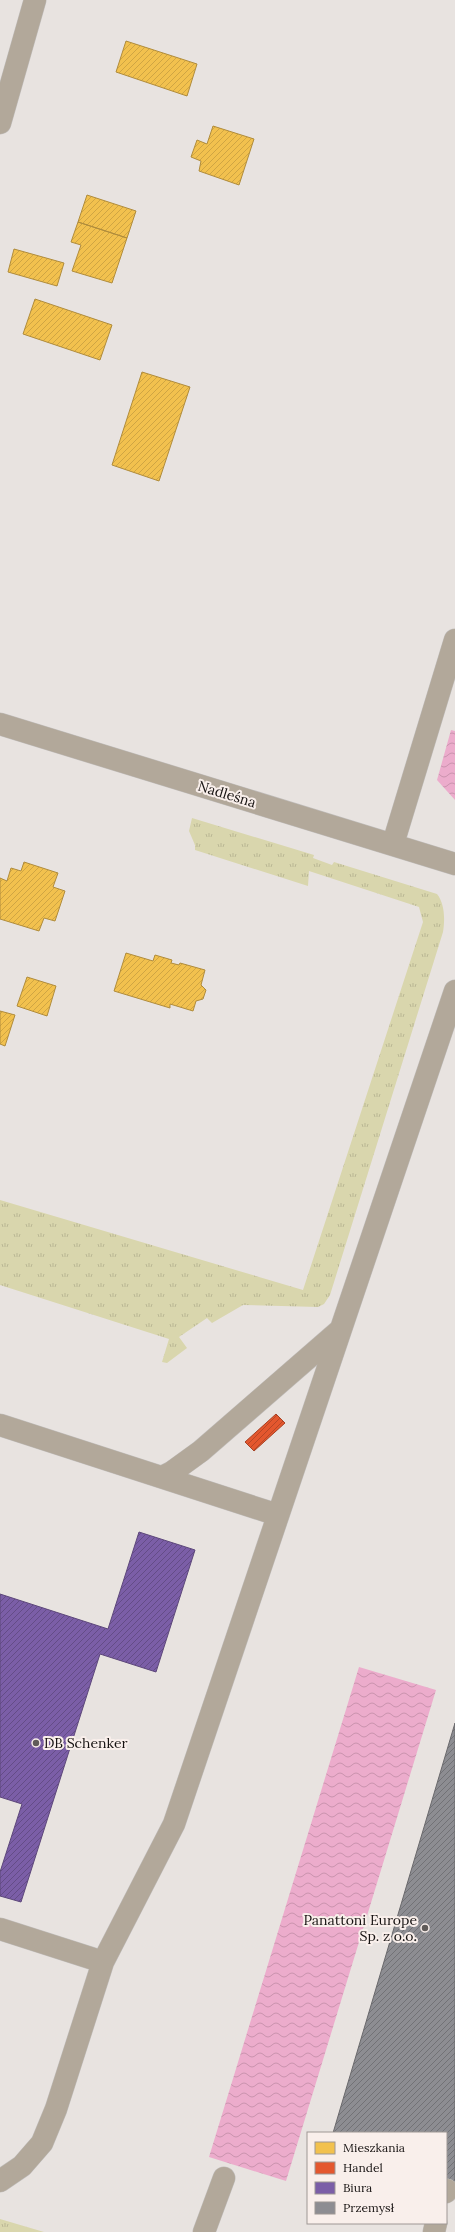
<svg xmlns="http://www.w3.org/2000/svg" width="455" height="2232" viewBox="0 0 455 2232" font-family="Lora,serif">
	<defs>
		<pattern id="grass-tufts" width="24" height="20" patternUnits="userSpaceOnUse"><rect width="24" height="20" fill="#d9d6ad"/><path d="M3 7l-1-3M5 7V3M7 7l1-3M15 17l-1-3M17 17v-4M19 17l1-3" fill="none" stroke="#bab794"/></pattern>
		<pattern id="water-waves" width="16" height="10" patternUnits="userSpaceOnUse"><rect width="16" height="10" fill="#ecaccc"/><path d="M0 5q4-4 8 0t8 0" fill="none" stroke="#ca93ae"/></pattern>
		<pattern id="homes-hatch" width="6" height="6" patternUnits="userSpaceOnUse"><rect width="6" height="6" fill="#f2c14e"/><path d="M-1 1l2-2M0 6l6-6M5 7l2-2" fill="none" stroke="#cfa543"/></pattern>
		<pattern id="shops-hatch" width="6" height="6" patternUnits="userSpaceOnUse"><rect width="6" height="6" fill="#e4572e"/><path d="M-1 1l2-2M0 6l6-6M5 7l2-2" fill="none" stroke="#b84726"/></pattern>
		<pattern id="offices-hatch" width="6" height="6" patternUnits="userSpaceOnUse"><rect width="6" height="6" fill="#7b5ea7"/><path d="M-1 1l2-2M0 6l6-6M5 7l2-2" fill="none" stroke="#644c87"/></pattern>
		<pattern id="industry-hatch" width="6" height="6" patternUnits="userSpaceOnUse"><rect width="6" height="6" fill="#8d8d92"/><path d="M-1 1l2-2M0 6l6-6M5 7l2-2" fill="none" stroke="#727276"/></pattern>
	</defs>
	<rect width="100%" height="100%" fill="#e8e3e0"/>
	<path fill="url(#grass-tufts)" d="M192 818 314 855 313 858 332 865 334 862 437 894C445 904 445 920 443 932L330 1295 324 1304 318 1307 243 1305 212 1323 207 1318 179 1337 187 1348 167 1363 162 1362 169 1339 0 1285V1200L303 1290 423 922 419 907 309 871 308 886 195 850V845L189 831Z
		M0 2219 44 2232H0Z"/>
	<path fill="url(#water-waves)" d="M451 730 455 731V800L437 780Z
		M359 1667 436 1690 286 2181 209 2157Z"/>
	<path fill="url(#homes-hatch)" stroke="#b08c3c" d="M126 41 197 64 187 96 116 72Z
		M213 126 254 139 239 185 199 171 201 161 191 157 197 140 207 144Z
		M87 195 136 211 127 238 78 222Z
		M78 222 127 238 112 283 72 271 81 245 71 242Z
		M14 249 64 263 57 286 8 272Z
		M35 299 112 325 100 360 23 334Z
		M142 372 190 387 159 481 112 465Z
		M24 862 58 873 53 887 65 891 55 921 44 918 39 931 0 919V878L7 881 11 868 21 871Z
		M126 953 153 961 155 955 172 960 171 963 179 965 180 963 205 970 201 985 206 990 203 999 196 1001 193 1011 170 1004V1008L114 991Z
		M27 977 56 986 47 1016 17 1006Z
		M0 1011 15 1015 5 1046 0 1044Z"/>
	<path fill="url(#shops-hatch)" stroke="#a64225" d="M276 1414 285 1423 254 1451 245 1442Z"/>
	<path fill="url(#offices-hatch)" stroke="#5d477a" d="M139 1532 195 1550 156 1672 100 1654 21 1902 0 1896V1872L22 1804 0 1797V1594L108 1629Z"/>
	<path fill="url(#industry-hatch)" stroke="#69686b" d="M455 1723V2188L446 2185V2133H333Z"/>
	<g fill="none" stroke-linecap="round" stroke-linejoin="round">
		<defs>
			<path id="minor" d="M0 123 35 0
				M0 724 455 864
				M393 844 455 640
				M0 1425 278 1515
				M162 1477 172 1472 201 1451 339 1331
				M0 1929 103 1962 174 1824 455 991
				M0 2181 22 2166 42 2143 56 2109 103 1962
				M446 2192 447 2190
				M204 2232 224 2178
				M434 2232 436 2223"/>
		</defs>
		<use href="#minor" stroke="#c1bebc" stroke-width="23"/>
		<use href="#minor" stroke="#b2a89a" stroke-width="22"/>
	</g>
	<g fill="#605b59" stroke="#f9efeb" stroke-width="1.5">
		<circle cx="36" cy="1743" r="4"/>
		<circle cx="425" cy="1928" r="4"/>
	</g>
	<g text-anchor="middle" stroke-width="4" stroke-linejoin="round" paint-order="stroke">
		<g font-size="14" fill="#161211" stroke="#f9efeb">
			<text transform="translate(227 794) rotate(17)" y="5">Nadleśna</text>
		</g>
		<g font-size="14" fill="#161211" stroke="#f9efeb" text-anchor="start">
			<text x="44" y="1748">DB Schenker</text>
			<text x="417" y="1925" text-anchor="end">Panattoni Europe<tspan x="417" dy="16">Sp. z o.o.</tspan></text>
		</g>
	</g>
	<rect x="307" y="2132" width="140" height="92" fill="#f9efeb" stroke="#9e9794"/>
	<rect x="315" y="2142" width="20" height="12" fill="#f2c14e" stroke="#9e9794"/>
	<text x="343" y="2152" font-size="12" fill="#161211">Mieszkania</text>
	<rect x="315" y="2162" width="20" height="12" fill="#e4572e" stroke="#9e9794"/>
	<text x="343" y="2172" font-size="12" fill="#161211">Handel</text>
	<rect x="315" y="2182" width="20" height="12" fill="#7b5ea7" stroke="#9e9794"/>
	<text x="343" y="2192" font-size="12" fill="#161211">Biura</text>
	<rect x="315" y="2202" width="20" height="12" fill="#8d8d92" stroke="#9e9794"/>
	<text x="343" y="2212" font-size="12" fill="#161211">Przemysł</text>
</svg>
